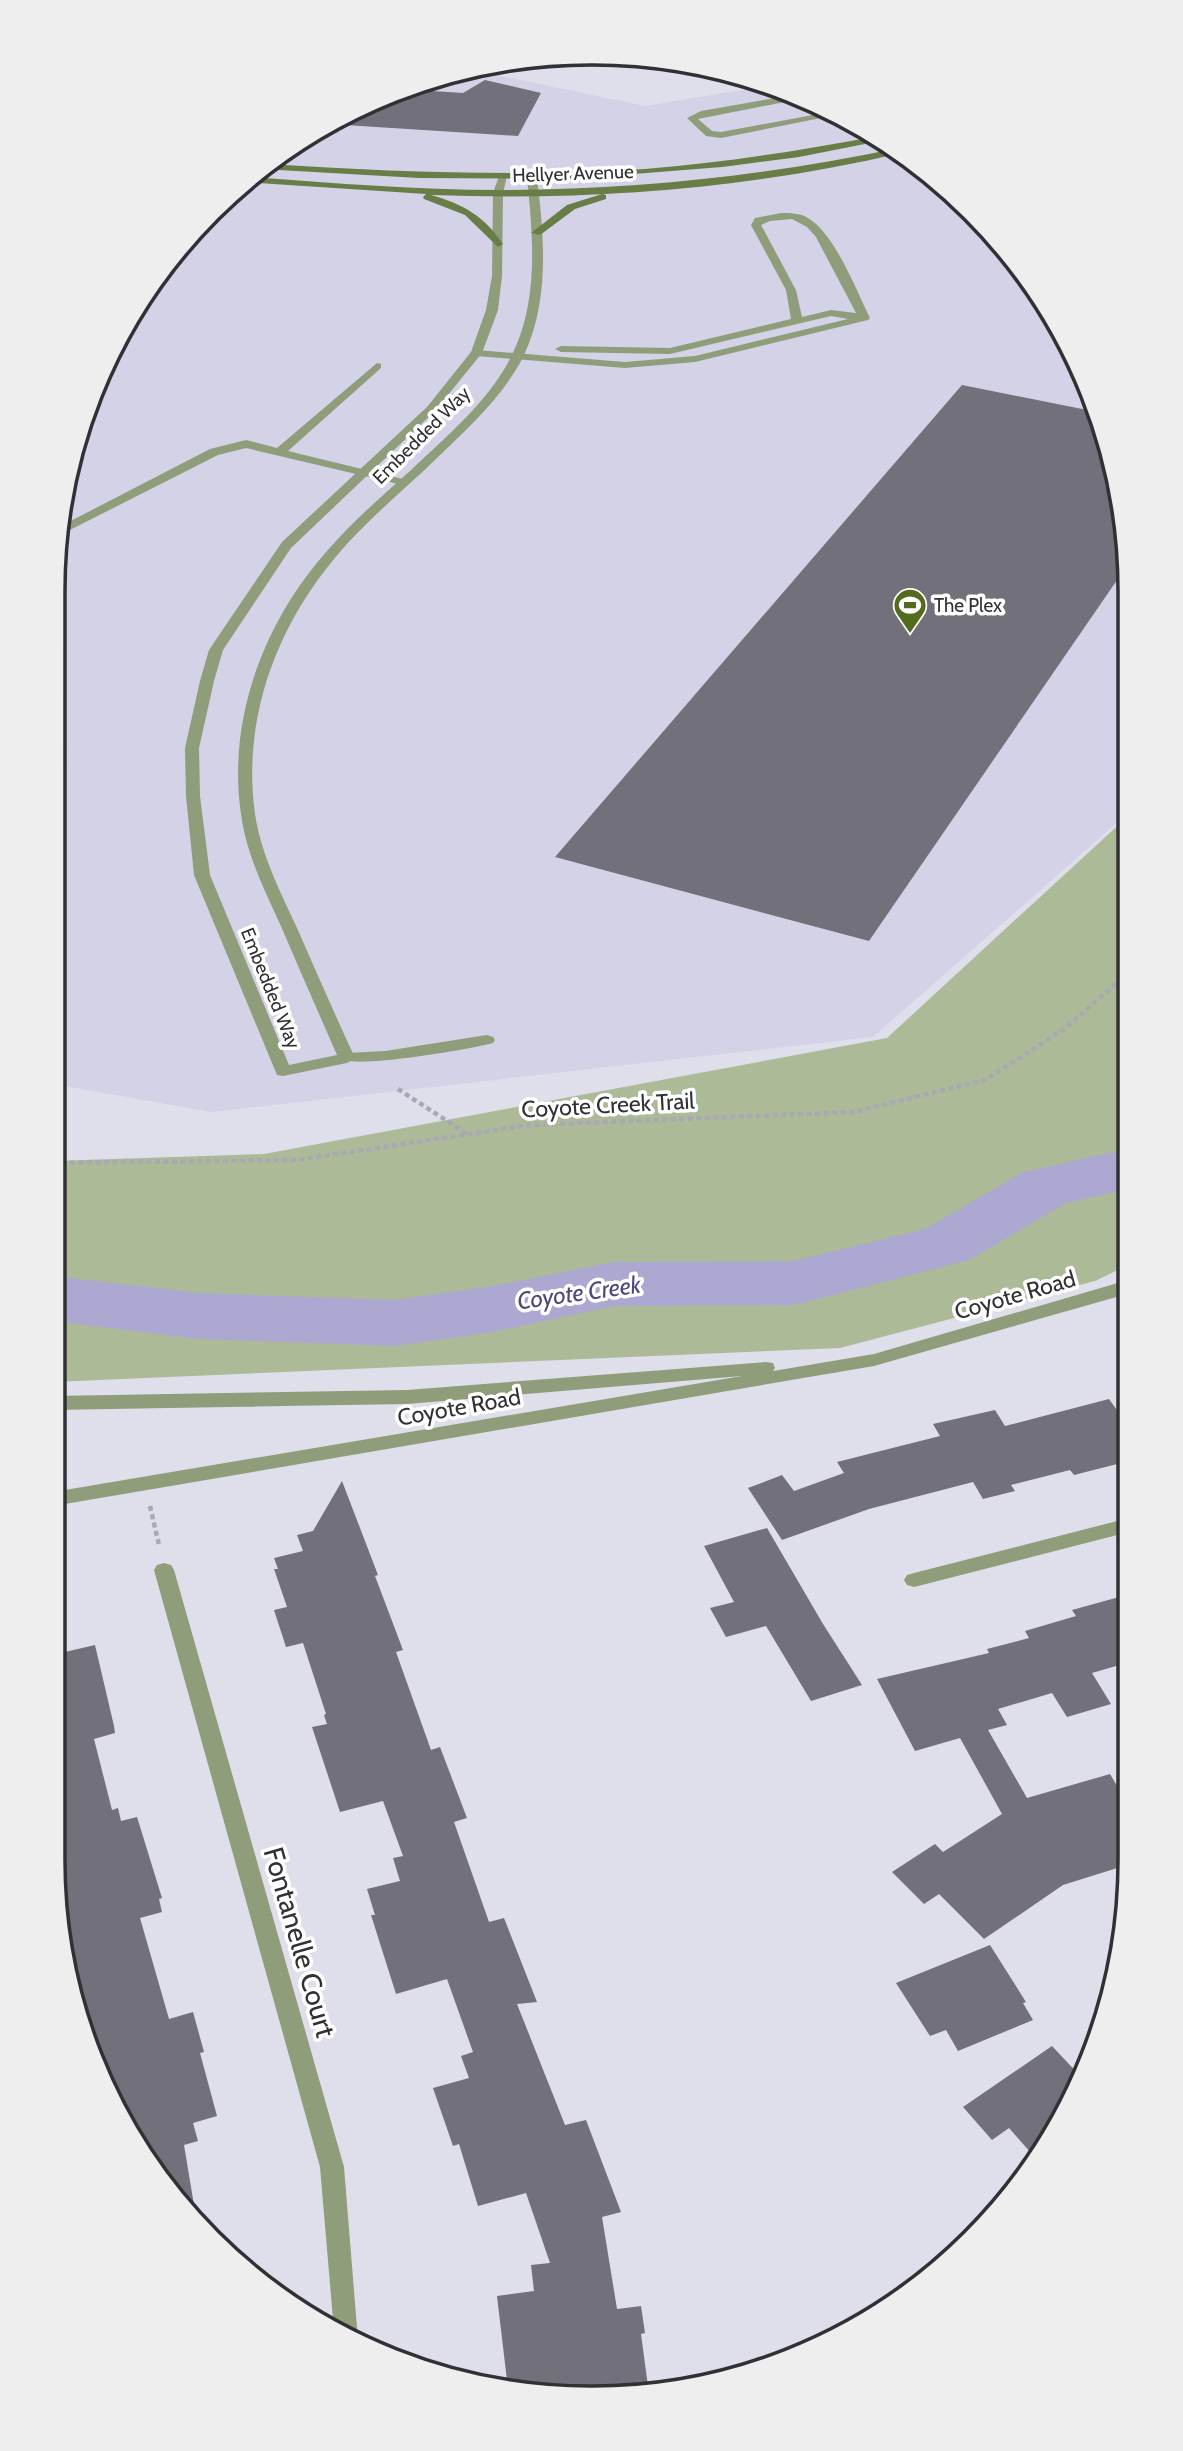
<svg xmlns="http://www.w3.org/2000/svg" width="1183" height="2451" viewBox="0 0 1183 2451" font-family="Cabin,sans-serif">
	<rect width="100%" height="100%" fill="#dfdeeb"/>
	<path fill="#d4d2e7" d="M468 69 645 106 765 86V83L798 94 920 164 1019 264 1090 386 1126 521 1127 814 873 1037 211 1112 53 1084V591L63 486 94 385 144 292 211 210 292 143 386 93Z"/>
	<path fill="#acba98" d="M1127 817 1128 1265 1095 1281 840 1348 53 1382V1161L264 1154 887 1038Z"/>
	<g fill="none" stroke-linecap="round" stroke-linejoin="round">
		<path fill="#aca8d1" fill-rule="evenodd" d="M1128 1149V1189L1066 1203 969 1260 794 1305 614 1306 493 1332 394 1346 199 1339 53 1321V1276L199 1293 394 1300 493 1286 614 1262 794 1261 925 1229 1023 1172Z"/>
	</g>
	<path fill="#71707b" d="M485 80 541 93 518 136 329 124 386 93 401 89 463 93Z
		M962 385 1097 412 1126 521V567L869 941 555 857Z
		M1109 1399 1129 1427V1461L1074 1475 1070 1470 1011 1485 1015 1491 983 1499 973 1482 869 1509 782 1540 748 1488 782 1475 794 1491 844 1473 837 1462 940 1436 933 1424 995 1410 1005 1426Z
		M342 1481 378 1575 375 1576 403 1650 396 1652 431 1750 440 1747 467 1818 454 1822 489 1922 504 1918 537 2002 517 2004 565 2125 586 2120 621 2212 602 2217 617 2309 641 2306 645 2333 641 2334 649 2394 508 2389 497 2296 534 2291 531 2265 550 2263 526 2193 478 2206 459 2144 453 2146 433 2088 469 2078 461 2056 473 2052 447 1979 396 1994 371 1915H375L367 1889 400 1881 393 1858 403 1856 383 1801 340 1812 312 1727 327 1724 324 1715 326 1714 303 1643 286 1647 274 1610 287 1607 274 1569H278L274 1558 303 1551 297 1535 313 1531Z
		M767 1528 823 1624 862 1685 811 1701 766 1626 726 1637 710 1608 734 1602 704 1546Z
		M1130 1594V1662L1092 1673 1111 1704 1067 1717 1052 1693 998 1709 1007 1725 988 1730 1027 1798 1110 1774 1130 1808V1864L1063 1885 984 1939 939 1894 924 1904 892 1872 935 1844 943 1852 1002 1814 960 1738 915 1751 877 1679 989 1653 987 1649 1029 1638 1025 1631 1076 1616 1072 1610Z
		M95 1645 114 1726 115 1733 94 1739 112 1810 118 1808 121 1821 137 1817 162 1898 159 1899 162 1912 140 1918 169 2019 193 2012 204 2052 200 2053 217 2116 193 2123 198 2141 184 2145 197 2223 164 2188 81 2033 52 1859V1655Z
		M990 1945 1026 2002 1023 2003 1033 2020 958 2051 946 2030 930 2036 896 1983Z
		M1052 2046 1083 2079 1038 2161 1009 2128 992 2140 963 2107Z"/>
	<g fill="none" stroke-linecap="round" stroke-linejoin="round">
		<path stroke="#a9a8b3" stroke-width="4.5" stroke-dasharray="5 3.5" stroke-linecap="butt" d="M398 1089 467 1134
			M53 1163 297 1160 529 1125 854 1112 985 1080 1064 1029 1127 974
			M150 1506 159 1545"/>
		<path fill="#8f9d7a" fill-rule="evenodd" d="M798 94 805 98 698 119 712 131 721 132 829 112 836 115 721 138 706 136 687 118 701 111Z
			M781 213C790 213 800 213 808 218 835 234 856 290 870 318L868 320 695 362 625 368 476 356 470 353 476 350 625 362 695 356 848 319 831 316 670 354 561 352 555 349 561 346 670 348 791 319 786 290 751 225 755 218ZM792 219 807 227 816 237 856 313 831 310 802 317 796 290 761 225 770 221Z
			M377 363 381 364V368L288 451 407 480V486L246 448 218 455 58 536 59 527 210 449 246 440 277 448Z
			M487 1035 493 1037 495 1040 493 1043C471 1049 351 1070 339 1058L347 1053 385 1051Z"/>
		<path fill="#8f9d7a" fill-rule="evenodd" d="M532 175 537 178C544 236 550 300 524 355 504 396 468 428 436 459 402 492 364 522 334 559 275 630 242 721 255 814 261 854 280 891 297 928 316 971 335 1015 355 1058L347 1063 283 1076 277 1075 194 875 186 796 185 748 200 681 209 650 282 542 427 407 471 352 486 310 492 276 493 193 499 176H507L503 193 502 276 498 310 482 353 435 411 291 548 223 650 214 681 199 748 200 796 210 875 289 1065 337 1055C318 1012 299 968 280 924 264 889 246 853 241 814 227 719 264 622 327 551 353 521 382 496 411 470 447 436 490 400 512 355 539 301 533 236 527 178Z
			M1129 1518V1532L914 1587 907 1585 904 1580 907 1575 914 1573Z
			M164 1563 171 1565 174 1570 344 2167 358 2340 334 2331 320 2167 154 1570 157 1565Z"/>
		<path fill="#8f9d7a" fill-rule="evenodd" d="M1128 1280 1129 1293 1120 1296 874 1366 53 1506V1492L742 1376 407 1404 53 1410V1396L407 1390 766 1362 773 1363 775 1368 773 1371 874 1354Z"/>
		<path fill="#697d47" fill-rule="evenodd" d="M873 137 880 141 799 157 722 167 571 179 419 178 261 169 267 164C393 172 519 177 645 169 722 163 797 151 873 137Z
			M894 149 901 153C748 189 588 201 431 195 463 204 484 216 503 244L498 247 465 215 424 199 423 197 426 194 244 182 251 177C334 183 416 190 499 190 632 190 764 176 894 149Z
			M602 194 606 195V199L575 209 540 235 531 233 567 205Z"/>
	</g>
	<defs>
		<symbol id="stadium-pin" viewBox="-11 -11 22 30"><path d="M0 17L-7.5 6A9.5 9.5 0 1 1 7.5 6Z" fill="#526b1c" stroke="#fff"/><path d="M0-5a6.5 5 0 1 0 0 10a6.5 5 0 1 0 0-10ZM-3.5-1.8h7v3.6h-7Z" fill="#fff"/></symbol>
	</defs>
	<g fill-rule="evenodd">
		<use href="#stadium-pin" x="891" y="586" width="38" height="52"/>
	</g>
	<g text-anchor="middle" stroke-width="7" stroke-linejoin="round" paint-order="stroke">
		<g font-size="19" fill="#303035" stroke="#fff">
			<text transform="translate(573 173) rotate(-2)" y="7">Hellyer Avenue</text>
			<text transform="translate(421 435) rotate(-45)" y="7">Embedded Way</text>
			<text transform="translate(271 988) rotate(68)" y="7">Embedded Way</text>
		</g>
		<g font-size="19" fill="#303035" stroke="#fff" text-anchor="start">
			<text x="934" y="612">The Plex</text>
		</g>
		<g font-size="23" fill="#303035" stroke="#fff">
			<text transform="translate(608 1105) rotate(-3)" y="8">Coyote Creek Trail</text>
			<text transform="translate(1015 1295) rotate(-16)" y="8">Coyote Road</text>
			<text transform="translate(459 1407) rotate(-10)" y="8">Coyote Road</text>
		</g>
		<g font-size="24" font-style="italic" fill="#4f477d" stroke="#fff">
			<text transform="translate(579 1293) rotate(-8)" y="8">Coyote Creek</text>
		</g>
		<g font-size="28" fill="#303035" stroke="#fff">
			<text transform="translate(300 1942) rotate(74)" y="10">Fontanelle Court</text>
		</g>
	</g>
	<path d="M0 0H1183V2451H0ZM591 65H592A526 526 0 0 1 1118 591V1860A526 526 0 0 1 592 2386H591A526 526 0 0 1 65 1860V591A526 526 0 0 1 591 65Z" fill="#eeeeef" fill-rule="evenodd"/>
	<path fill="none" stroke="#303035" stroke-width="3.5" d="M591 65H592A526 526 0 0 1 1118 591V1860A526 526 0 0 1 592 2386H591A526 526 0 0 1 65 1860V591A526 526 0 0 1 591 65Z"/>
</svg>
